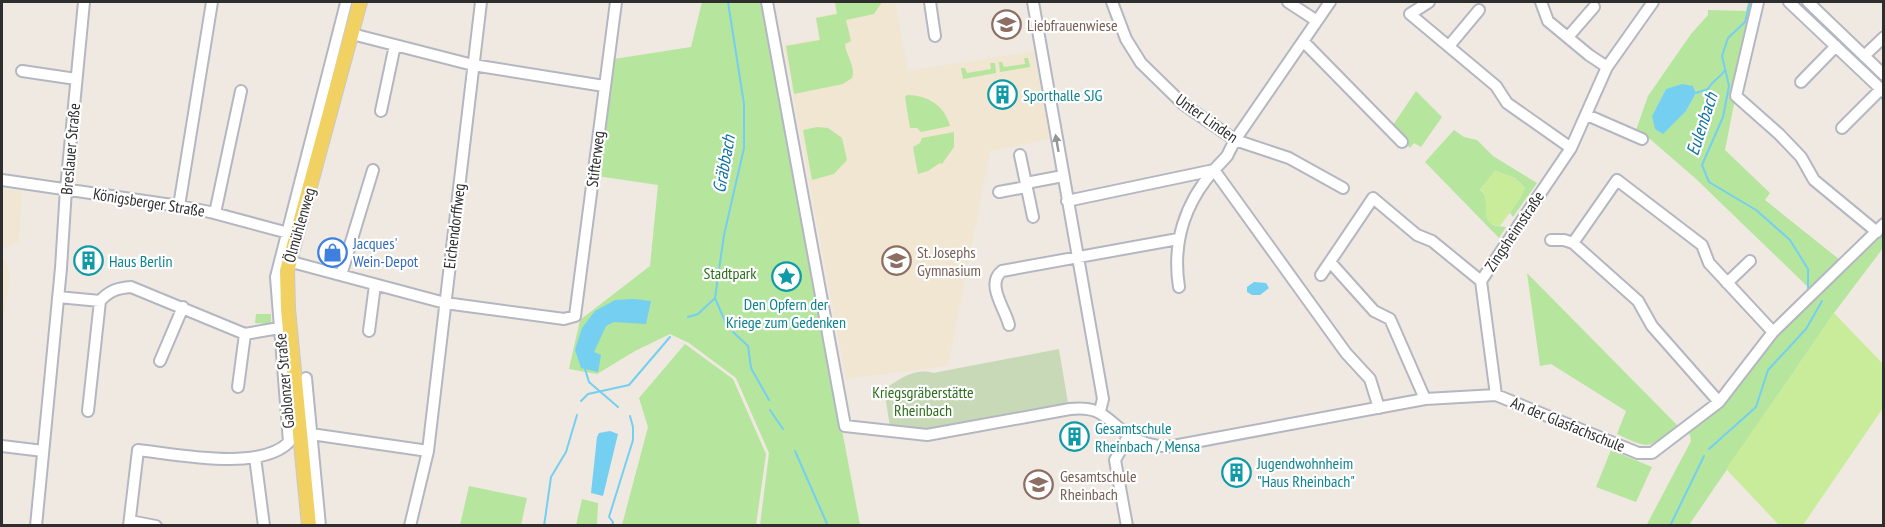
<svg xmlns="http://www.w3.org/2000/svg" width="1885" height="527" viewBox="0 0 1885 527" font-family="'PT Sans Narrow',sans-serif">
	<rect width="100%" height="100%" fill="#efe9e1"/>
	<path fill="#f0e6d1" d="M834 2H895L908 71 1034 51 1050 139 990 151 948 366 846 379 784 45 819 39 815 17 836 13Z
		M2 189 22 191 19 241 2 249Z
		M2 255 10 273 2 330Z"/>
	<path fill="#b6e59e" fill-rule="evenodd" d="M702 2H761L860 525H760L769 453 736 378 689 343 670 334 635 351 597 374 569 369 580 320 650 266 658 185 597 176 614 59 691 47Z
		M835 2H882L874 14 846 20 851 41 845 44C846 56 856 66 852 78L843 84 794 94 786 46 820 40 816 18 837 14Z
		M1748 2H1754L1725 150 1770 193 1765 200 1840 260 1809 288 1695 178 1650 139 1635 133 1648 96 1691 34 1708 15V10L1746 11ZM1693 86 1696 93 1686 111 1652 116 1666 89Z
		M1024 58H1028L1030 67 1000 72 999 62H1002L1004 67 1025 64Z
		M990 63H995L996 73 963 79 961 68H965L967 73 991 69Z
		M1416 91 1442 117 1421 147 1414 143 1410 148 1391 128Z
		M907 95C928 95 945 106 950 126L921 132 917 128H910L905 97Z
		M817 127 828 128 842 138 847 160 834 174 812 180 803 130Z
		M1454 130 1464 137 1477 140 1493 156 1537 183 1513 217 1510 213 1525 188 1515 178 1495 171 1480 190C1492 198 1480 215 1492 224 1496 227 1502 226 1506 227L1499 238 1425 162Z
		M954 132V147L942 164 940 163 928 171 918 174 913 147 920 143 922 138Z
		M1883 234V248L1834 313 1689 525 1646 526 1691 441 1689 431 1721 406 1780 333Z
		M1527 273 1678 426C1648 449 1651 450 1617 434L1626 411 1551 364 1540 366Z
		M256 314H271V324L255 323Z
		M685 344 733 379 766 454 756 525H622L648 427 639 398Z
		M1611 450 1652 467 1636 502 1596 487Z
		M469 486 527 498 521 525H460Z
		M582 499 598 503 597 525H576Z"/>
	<path fill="#c8d9b8" d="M1059 349 1068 403 924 431 890 427 884 389C899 380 914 367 933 373Z"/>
	<path fill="#c9ec9a" d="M1495 171 1515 178 1525 188 1520 199 1500 226C1475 223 1494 200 1480 189Z
		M1834 313 1883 364V408L1803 525H1779L1726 469Z"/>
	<path fill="#75cff0" d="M1682 84 1693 86 1696 93 1686 111 1663 134 1655 129 1652 116 1666 89Z
		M1254 282 1266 283 1269 288 1260 295H1252L1247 292V287Z
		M634 299 651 301 646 324 614 322 606 326 594 352 601 355 598 372 581 368 575 350 582 328 595 311 615 300Z
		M610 431 618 434 603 496 591 493 597 437 599 433Z"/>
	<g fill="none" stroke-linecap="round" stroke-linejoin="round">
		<path stroke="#75cff0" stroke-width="2" d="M1750 2 1745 22 1728 38 1722 56 1729 86 1723 117 1702 165 1709 182 1756 210 1790 240 1808 269V288
			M1696 93 1708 89C1712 81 1720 78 1725 70
			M715 298 727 326
			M688 317 698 314 715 298 724 235 744 148V104L728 2
			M733 332 748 346 751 368 769 400
			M585 369 589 382 618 407
			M581 401 588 394 629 385 670 337
			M770 410 783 429
			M1709 449 1756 407 1768 370 1806 329 1822 301
			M795 451 828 526
			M544 526 551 477 566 452 577 415
			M612 526 613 522 609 517 633 440V427L630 416
			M1670 526 1704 456"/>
		<defs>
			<path id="minor" d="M767 2 845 426 927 435 1070 409C1105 405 1106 422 1132 437 1145 445 1158 447 1173 446L1425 399 1496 395 1638 453H1652L1719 402 1773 332 1884 224
				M930 2 935 36
				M1033 2 1103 399 1100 411
				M1112 2 1126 39 1141 63 1183 104 1235 140 1289 158 1343 188
				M1288 2 1317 21
				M1429 2 1410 14 1496 86 1507 103 1571 148
				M1541 2 1548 21 1589 55 1607 67
				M1758 2 1736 96 1779 134 1801 157 1814 180 1877 232
				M1789 2 1884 92
				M1808 2 1884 75
				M352 34 473 65 604 86
				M1568 37 1594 7
				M1303 41 1402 142
				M1449 46 1479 10
				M1864 56 1884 37
				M22 71 76 79
				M1801 82 1836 46
				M381 111 395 45
				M1587 115 1642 139
				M1842 128 1881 89
				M1020 155 1033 217
				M2 180 179 206 210 212 292 234
				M1026 183 1063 176
				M999 192 1026 187
				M1067 201 1214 170 1227 156 1235 140 1330 2
				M179 206 212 2
				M215 213 241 91
				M1551 240H1564L1573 243 1638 301 1652 326 1719 402
				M1573 243 1617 180 1702 245 1709 263 1773 332
				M288 261 445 303 564 319 575 316 616 2
				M1331 263 1374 311 1390 319 1425 399
				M341 275 373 170
				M1321 275 1373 198 1417 235 1432 241 1481 281
				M1727 283 1750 261
				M1179 287C1172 243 1185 203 1214 170L1346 353 1370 379 1379 408
				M58 297 100 301
				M1009 325C1006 310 985 284 1002 271L1178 239
				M369 331 375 285
				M160 361 183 307
				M306 378 320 526
				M238 387 245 334
				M1496 395 1481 281 1571 148 1607 67 1653 2
				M88 411 100 301C109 291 117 288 131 287L245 334 279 328
				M311 434 428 451
				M2 446 43 451
				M255 457 264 526
				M130 521 156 526
				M36 526 61 268 66 189 84 2
				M129 526 138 450C176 454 260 472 289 442L276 277 346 3
				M410 526 428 451 481 2
				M1127 526 1115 460 1129 435"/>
			<path id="major" d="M309 526 288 309 287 271 360 2"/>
		</defs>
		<use href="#minor" stroke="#b4b7c1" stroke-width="14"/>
		<use href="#major" stroke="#c9c9c9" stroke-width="16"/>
		<use href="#minor" stroke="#fff" stroke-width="10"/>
		<use href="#major" stroke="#f2d163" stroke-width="14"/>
	</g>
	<defs><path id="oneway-solid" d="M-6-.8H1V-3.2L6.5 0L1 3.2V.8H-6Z" transform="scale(1.5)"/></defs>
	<use fill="#969696" href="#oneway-solid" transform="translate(1057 143) rotate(-100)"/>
	<defs>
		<symbol id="school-ring" viewBox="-11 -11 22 22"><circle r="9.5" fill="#fff" stroke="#8d6e63" stroke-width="1.5"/><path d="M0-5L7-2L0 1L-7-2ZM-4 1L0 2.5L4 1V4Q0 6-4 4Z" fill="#8d6e63"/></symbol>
		<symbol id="building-ring" viewBox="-11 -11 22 22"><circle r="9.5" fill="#fff" stroke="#0f9aa8" stroke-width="1.5"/><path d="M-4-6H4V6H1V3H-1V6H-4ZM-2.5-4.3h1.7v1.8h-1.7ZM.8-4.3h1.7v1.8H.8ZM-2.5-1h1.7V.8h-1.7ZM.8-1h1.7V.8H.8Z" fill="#0f9aa8"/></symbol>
		<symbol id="shop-ring" viewBox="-11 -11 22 22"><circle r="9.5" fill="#fff" stroke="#3f7fe0" stroke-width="1.5"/><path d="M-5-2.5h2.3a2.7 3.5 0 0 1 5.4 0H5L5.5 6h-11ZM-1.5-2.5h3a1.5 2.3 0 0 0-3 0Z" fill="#3f7fe0"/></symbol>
		<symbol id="sight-ring" viewBox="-11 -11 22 22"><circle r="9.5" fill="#fff" stroke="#0f9aa8" stroke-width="1.5"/><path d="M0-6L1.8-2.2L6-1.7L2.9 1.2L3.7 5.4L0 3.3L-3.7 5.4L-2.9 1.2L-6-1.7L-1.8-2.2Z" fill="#0f9aa8"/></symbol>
	</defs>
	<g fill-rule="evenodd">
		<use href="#school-ring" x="990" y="8" width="33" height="33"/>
		<use href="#building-ring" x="986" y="78" width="33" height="33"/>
		<use href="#shop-ring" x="316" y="236" width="33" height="33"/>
		<use href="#building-ring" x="72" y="244" width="33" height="33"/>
		<use href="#school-ring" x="880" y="244" width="33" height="33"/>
		<use href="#sight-ring" x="770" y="260" width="33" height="33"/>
		<use href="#building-ring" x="1058" y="420" width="33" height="33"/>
		<use href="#building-ring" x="1220" y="456" width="33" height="33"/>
		<use href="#school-ring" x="1022" y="468" width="33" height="33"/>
	</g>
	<g text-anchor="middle" stroke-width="4.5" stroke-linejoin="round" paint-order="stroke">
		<g font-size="16" fill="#785e54" stroke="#fff" text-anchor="start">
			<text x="1027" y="31">Liebfrauenwiese</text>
			<text x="917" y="258">St. Josephs<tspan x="917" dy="18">Gymnasium</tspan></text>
			<text x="1060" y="482">Gesamtschule<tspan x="1060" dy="18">Rheinbach</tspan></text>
		</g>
		<g font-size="16" fill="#0d838f" stroke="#fff" text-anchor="start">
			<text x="1023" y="101">Sporthalle SJG</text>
			<text x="109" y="267">Haus Berlin</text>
			<text x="786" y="310" text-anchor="middle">Den Opfern der<tspan x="786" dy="18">Kriege zum Gedenken</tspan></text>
			<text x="1095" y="434">Gesamtschule<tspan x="1095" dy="18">Rheinbach / Mensa</tspan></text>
			<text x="1257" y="469">Jugendwohnheim<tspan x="1257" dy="18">"Haus Rheinbach"</tspan></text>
		</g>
		<g font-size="16" fill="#2e2e2e" stroke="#fff">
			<text transform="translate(1207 118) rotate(35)" y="6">Unter Linden</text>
			<text transform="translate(70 149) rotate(-85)" y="6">Breslauer Straße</text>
			<text transform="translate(595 159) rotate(-83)" y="6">Stifterweg</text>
			<text transform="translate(149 202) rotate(9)" y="6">Königsberger Straße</text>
			<text transform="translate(299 225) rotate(-74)" y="6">Ölmühlenweg</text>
			<text transform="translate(454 226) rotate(-83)" y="6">Eichendorffweg</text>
			<text transform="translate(1514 231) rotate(-56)" y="6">Zingsheimstraße</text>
			<text transform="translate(284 381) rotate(-95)" y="6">Gablonzer Straße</text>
			<text transform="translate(1568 424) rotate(22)" y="6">An der Glasfachschule</text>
		</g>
		<g font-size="16" fill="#366cbe" stroke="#fff" text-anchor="start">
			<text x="353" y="249">Jacques'<tspan x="353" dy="18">Wein-Depot</tspan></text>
		</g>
		<g font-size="16" fill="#2c6e1b" stroke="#fff">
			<text x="730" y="279">Stadtpark</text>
			<text x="923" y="398">Kriegsgräberstätte<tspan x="923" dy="18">Rheinbach</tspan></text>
		</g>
		<g font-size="18" font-style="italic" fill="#0d6fa3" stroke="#fff">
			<text transform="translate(1702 124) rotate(-72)" y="6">Eulenbach</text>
			<text transform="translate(724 164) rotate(-80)" y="6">Gräbbach</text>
		</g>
	</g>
	<rect width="1885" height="527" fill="none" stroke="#2e2e2e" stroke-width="6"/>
</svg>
